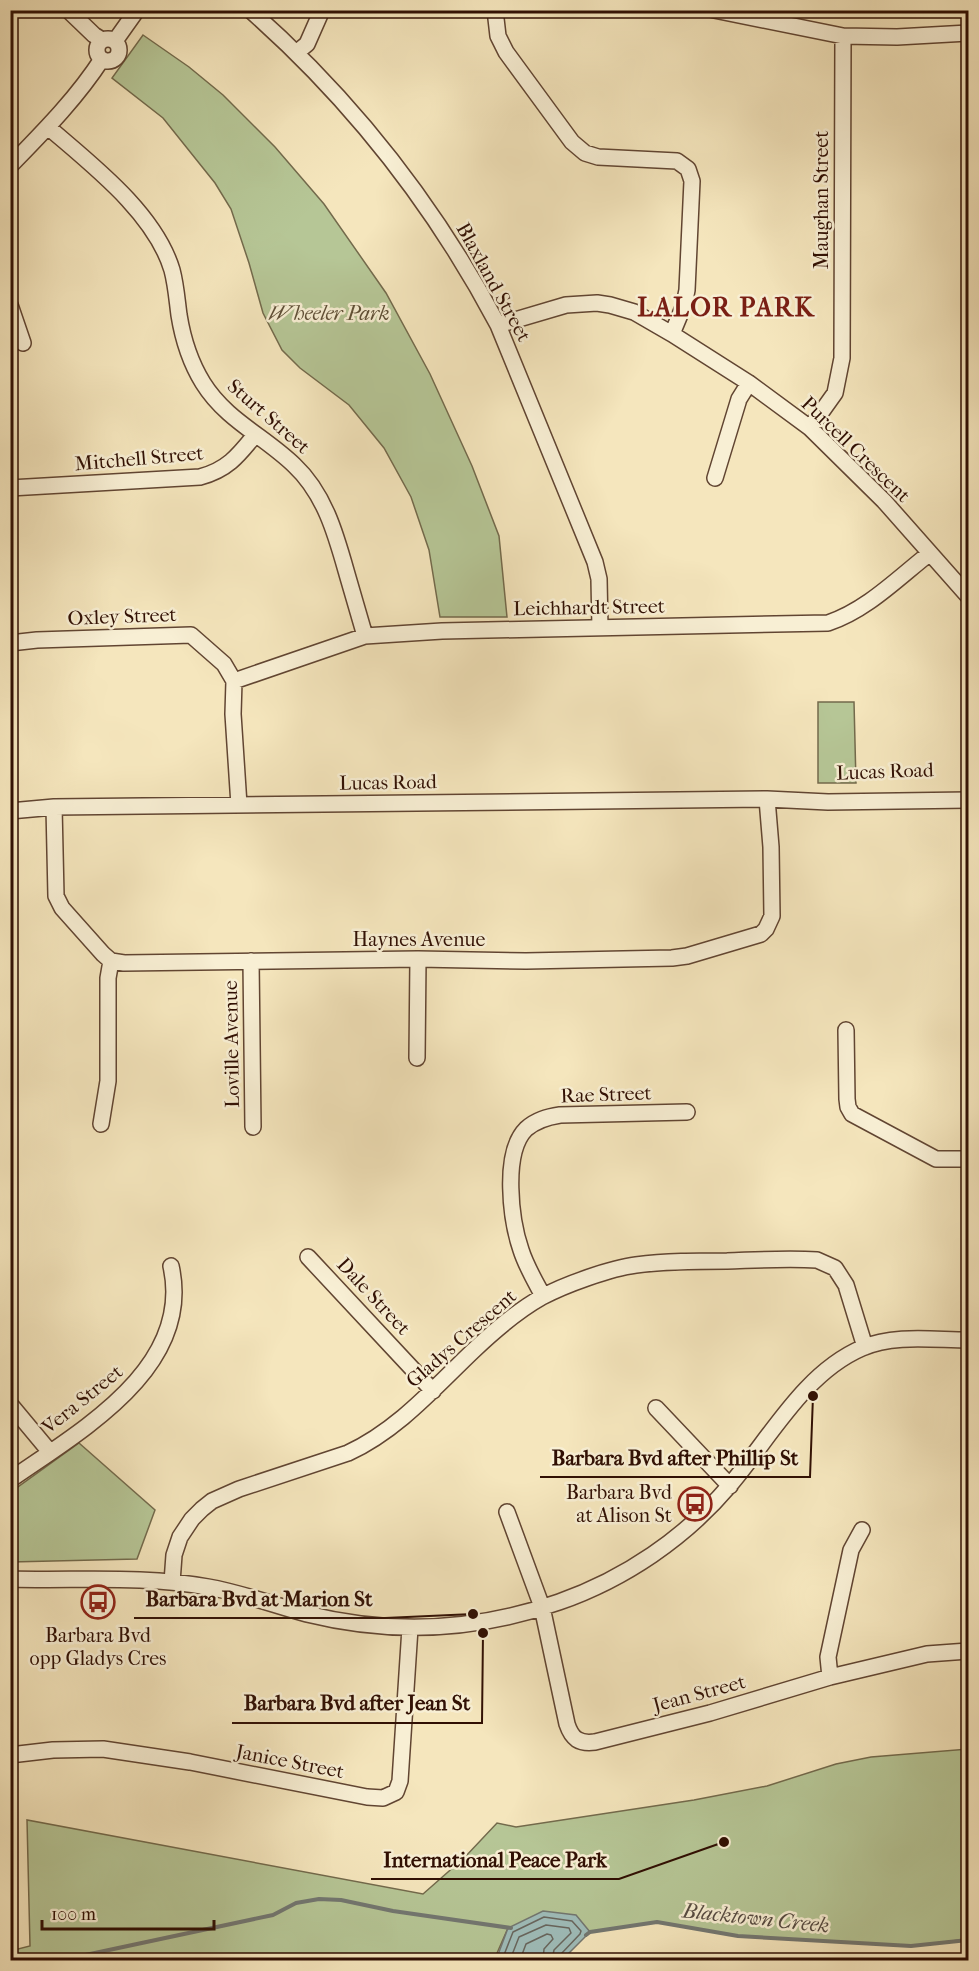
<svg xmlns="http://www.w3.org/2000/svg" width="979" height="1971" viewBox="0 0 979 1971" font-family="'IM FELL French Canon',serif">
	<rect width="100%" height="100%" fill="#f5e6bd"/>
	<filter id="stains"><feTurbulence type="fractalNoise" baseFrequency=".00333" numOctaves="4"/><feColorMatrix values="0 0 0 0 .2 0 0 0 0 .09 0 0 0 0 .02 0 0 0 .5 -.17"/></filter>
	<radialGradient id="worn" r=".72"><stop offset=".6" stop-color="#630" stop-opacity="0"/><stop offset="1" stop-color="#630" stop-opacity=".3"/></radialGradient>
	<path fill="#b6c696" stroke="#736a4c" stroke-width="1.5" d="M143 35 189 67 223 95 275 147 324 204 386 293 430 374 472 466 499 536 507 617H440L429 550 411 497 384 448 349 405 300 368 282 350 263 313 249 263 231 209 215 183 163 118 112 78Z
		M818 702H854L856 783H818Z
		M79 1443 155 1510 137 1559 11 1562V1492Z
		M968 1749V1939L911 1946 738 1936 657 1922 590 1932 508 1928 494 1960H11L10 1951 30 1946 27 1820 423 1894 465 1857 497 1823 516 1827 694 1800 767 1786 836 1764 871 1757Z"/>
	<path fill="#9fbdba" stroke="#737771" stroke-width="1.5" d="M543 1911 576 1915 590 1932 562 1960H496L508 1928Z"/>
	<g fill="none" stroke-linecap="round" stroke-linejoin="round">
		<path stroke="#68665e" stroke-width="1.5" d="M502 1960 513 1932 544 1917 572 1921 581 1931 580 1934 561 1954 559 1960
			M510 1960 519 1937 546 1925 569 1928 571 1933 554 1950 552 1960
			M520 1960 526 1944 547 1934 551 1935 553 1939 544 1949 543 1960"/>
		<path stroke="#737771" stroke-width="4" d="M586 1935 590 1932 657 1922 738 1936 911 1946 968 1940
			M62 1960 273 1915 296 1903 319 1899 341 1900 393 1911 511 1928"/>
		<defs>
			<path id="minor" d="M68 10 94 35 102 40
				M250 10C352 100 435 206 498 325L595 562 599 579 600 628
				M495 10 498 36 506 52 572 142 585 153 598 157 677 161 688 169 692 181 687 290 684 305 672 334
				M714 10 843 36 897 37 968 33
				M97 50a11 11 0 1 1 22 0a11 11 0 1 1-22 0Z
				M115 41 137 10
				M296 53 307 44 322 10
				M48 127C92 165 155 213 172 270 176 285 177 300 179 315 183 340 190 362 203 383 226 420 264 436 294 465 325 494 336 535 347 574 353 595 359 615 365 636
				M10 166C43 132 76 99 102 59
				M10 305 23 343
				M498 325 566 305 597 303 610 305 634 312 672 334 749 383 810 428 884 501 968 596
				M810 428 835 393 842 358 843 36
				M715 478 739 399 749 383
				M10 488 200 477C227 470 238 456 255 435
				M10 643 37 640 191 635 224 664 234 681 233 714 239 805
				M234 681 365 636 442 631 828 623C867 610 898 578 930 553
				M54 807 56 896 62 908 103 954 111 961 124 963 418 959 526 961 672 958 687 956 761 934 766 929 772 916 771 847 767 799
				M10 811 54 807 767 799 828 802 968 800
				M251 961 253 1127
				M846 1030 847 1099 848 1107 852 1114 936 1159H968
				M417 1058 418 959
				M101 1124 108 1081V978L111 961
				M308 1257 433 1391
				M543 1296C535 1281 526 1266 521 1250 511 1221 502 1153 526 1129 536 1120 547 1117 560 1115L687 1112
				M10 1404 50 1452
				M656 1408 730 1486
				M10 1480C80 1431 194 1368 171 1266
				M507 1512 542 1607 567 1724C572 1739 579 1744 595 1742L710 1713 830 1677 927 1654 968 1651
				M10 1579C76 1581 143 1575 208 1587 242 1593 274 1605 307 1614 392 1635 477 1631 559 1602 625 1579 685 1538 730 1485 770 1438 804 1373 862 1348 894 1334 934 1340 968 1340
				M172 1582 174 1555 180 1537 192 1519 202 1509 212 1501 239 1489 348 1453C398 1430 435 1387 474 1350 494 1331 517 1311 542 1297 564 1285 611 1268 636 1265 666 1261 696 1261 727 1261 757 1260 787 1258 817 1260L835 1268 846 1285 865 1347
				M830 1677 828 1657 851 1550 862 1530
				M10 1755 53 1750 103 1749 190 1762 367 1797 383 1798 396 1792 400 1781 410 1628"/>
		</defs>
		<use href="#minor" stroke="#614532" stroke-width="18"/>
		<use href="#minor" stroke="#f8efd4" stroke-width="15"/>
	</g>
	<defs>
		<symbol id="bus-ring" viewBox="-11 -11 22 22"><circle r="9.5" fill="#f8efd4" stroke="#8f2418" stroke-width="1.5"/><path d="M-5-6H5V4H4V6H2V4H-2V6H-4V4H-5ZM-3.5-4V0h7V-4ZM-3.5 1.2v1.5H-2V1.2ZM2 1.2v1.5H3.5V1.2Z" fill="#8f2418"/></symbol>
	</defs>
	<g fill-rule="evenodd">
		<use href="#bus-ring" x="676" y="1485" width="38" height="38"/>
		<use href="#bus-ring" x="79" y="1583" width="38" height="38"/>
	</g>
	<g text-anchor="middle" stroke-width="5" stroke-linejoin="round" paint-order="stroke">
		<g font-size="20" fill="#300f03" stroke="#f8efd4">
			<text transform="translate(821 200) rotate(-90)" y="7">Maughan Street</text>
			<text transform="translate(494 282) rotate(61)" y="7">Blaxland Street</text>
			<text transform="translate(269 416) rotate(41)" y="7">Sturt Street</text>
			<text transform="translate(856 449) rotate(44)" y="7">Purcell Crescent</text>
			<text transform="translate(139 458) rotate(-5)" y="7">Mitchell Street</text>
			<text transform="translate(589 607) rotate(-1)" y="7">Leichhardt Street</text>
			<text transform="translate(122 616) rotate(-2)" y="7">Oxley Street</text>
			<text transform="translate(885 771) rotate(-2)" y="7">Lucas Road</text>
			<text transform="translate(388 782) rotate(-1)" y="7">Lucas Road</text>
			<text x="419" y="946">Haynes Avenue</text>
			<text transform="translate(231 1044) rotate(-91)" y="7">Loville Avenue</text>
			<text transform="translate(606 1094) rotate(-2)" y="7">Rae Street</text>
			<text transform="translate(374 1296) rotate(47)" y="7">Dale Street</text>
			<text transform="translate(461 1338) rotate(-41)" y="7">Gladys Crescent</text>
			<text transform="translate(82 1399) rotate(-39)" y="7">Vera Street</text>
			<text transform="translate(699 1693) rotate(-15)" y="7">Jean Street</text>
			<text transform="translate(290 1761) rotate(11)" y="7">Janice Street</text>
		</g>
		<g font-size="20" font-style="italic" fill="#5f4f36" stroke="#f8efd4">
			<text x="329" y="320">Wheeler Park</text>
		</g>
		<g font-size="20" fill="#300f03" stroke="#f8efd4" text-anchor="end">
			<text x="672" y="1499">Barbara Bvd<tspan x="672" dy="23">at Alison St</tspan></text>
			<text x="98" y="1642" text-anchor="middle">Barbara Bvd<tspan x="98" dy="23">opp Gladys Cres</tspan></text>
		</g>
		<g font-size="21" font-style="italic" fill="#574c43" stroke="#f8efd4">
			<text transform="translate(756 1918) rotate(6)" y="7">Blacktown Creek</text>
		</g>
		<g font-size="26" font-weight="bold" letter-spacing="1.5" fill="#7a1f14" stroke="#f8efd4">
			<text x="726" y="316">LALOR PARK</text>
		</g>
	</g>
	<path fill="none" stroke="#300f03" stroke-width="2" d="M813 1396L810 1477H540M473 1614L385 1618H134M483 1633L482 1723H232M724 1842L619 1879H371"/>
	<g fill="#300f03" stroke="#f8efd4" stroke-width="2">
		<circle cx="813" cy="1396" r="6"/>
		<circle cx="473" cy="1614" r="6"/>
		<circle cx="483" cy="1633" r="6"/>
		<circle cx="724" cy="1842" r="6"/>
	</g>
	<g font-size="21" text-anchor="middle" font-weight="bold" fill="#300f03" stroke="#f8efd4" stroke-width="5" stroke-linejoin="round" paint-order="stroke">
		<text x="675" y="1465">Barbara Bvd after Phillip St</text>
		<text x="259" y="1606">Barbara Bvd at Marion St</text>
		<text x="357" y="1710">Barbara Bvd after Jean St</text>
		<text x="495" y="1867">International Peace Park</text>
	</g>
	<rect width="979" height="1971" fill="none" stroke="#f5e6bd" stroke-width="36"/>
	<rect x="12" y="12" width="955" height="1947" fill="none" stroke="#300f03" stroke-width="3"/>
	<rect x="18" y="18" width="943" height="1935" fill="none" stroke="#300f03" stroke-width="1.5"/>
	<path d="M42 1920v9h172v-9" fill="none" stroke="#300f03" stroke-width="3"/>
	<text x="51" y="1920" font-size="18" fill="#300f03" stroke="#f8efd4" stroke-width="4.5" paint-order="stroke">100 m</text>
	<rect width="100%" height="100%" filter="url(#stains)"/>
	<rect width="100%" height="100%" fill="url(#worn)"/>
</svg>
